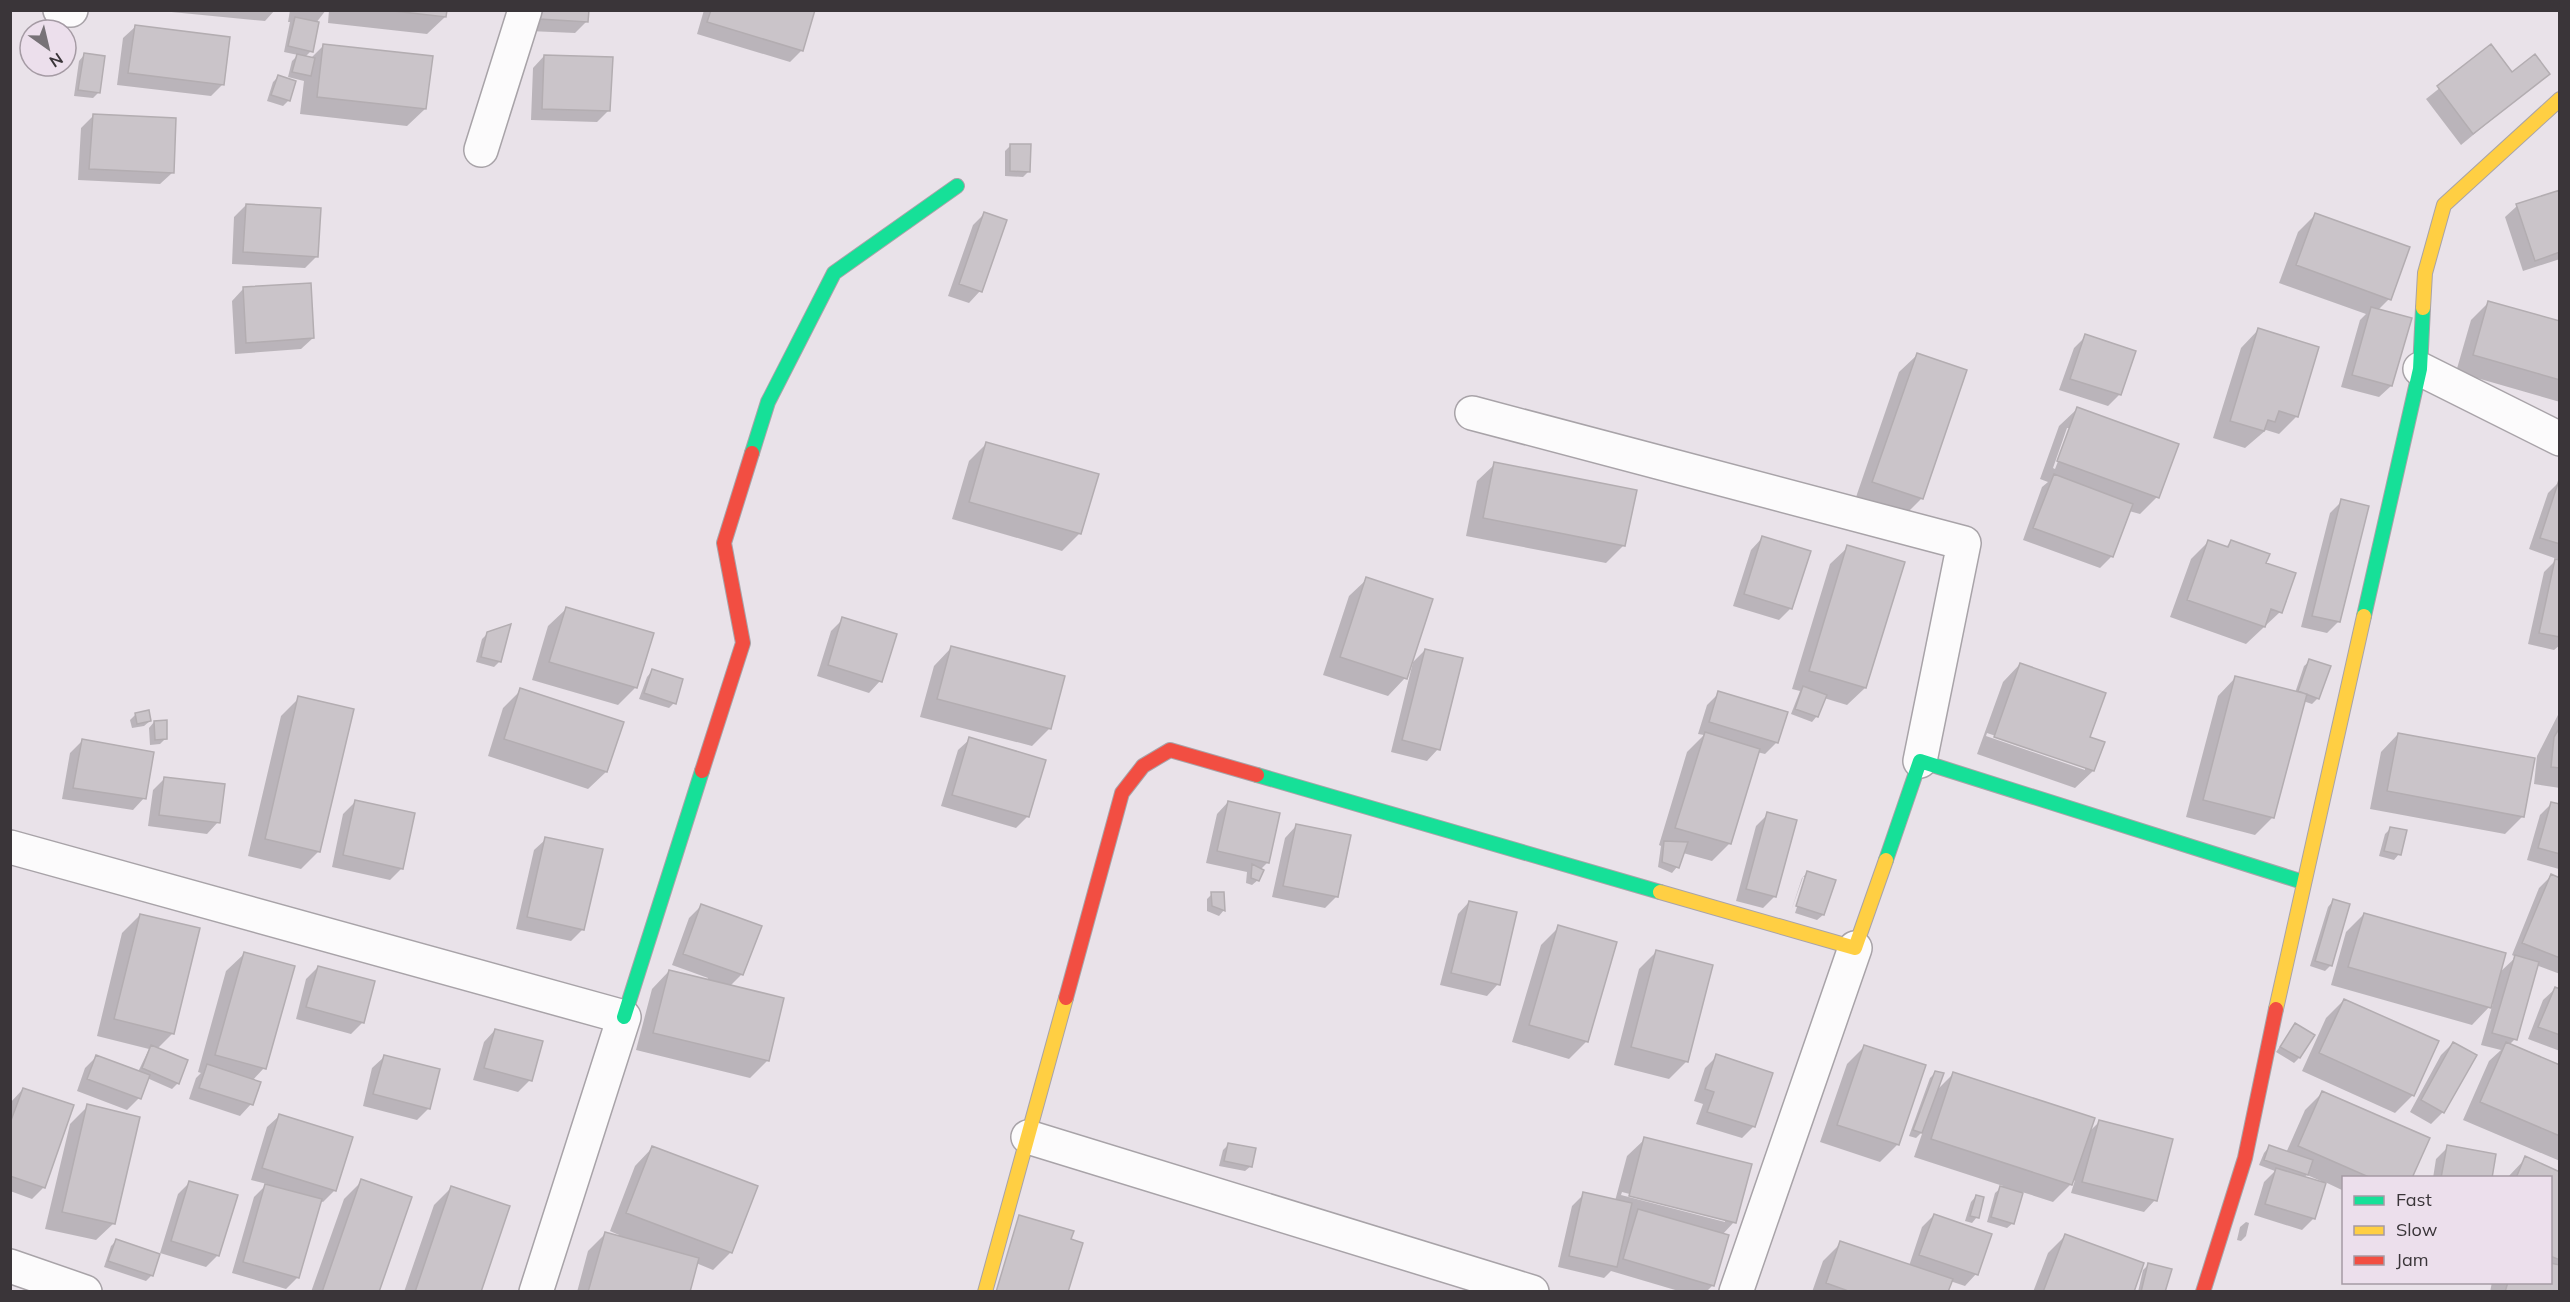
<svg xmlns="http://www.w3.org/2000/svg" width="2570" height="1302" viewBox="0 0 2570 1302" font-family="Mulish,sans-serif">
	<rect width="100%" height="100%" fill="#e9e2e9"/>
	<path fill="#0003" fill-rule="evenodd" d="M151 10H275L265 21Z
		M290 10H326L316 23 311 51 305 57 310 59 324 45 425 109 407 126 300 114 304 81 288 77 292 61 298 55 284 52 290 22H288Z
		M329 10H446L445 17 427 34 328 23Z
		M538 10H588L587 21 575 33 529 31Z
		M704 10H813L802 50 790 62 697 34Z
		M135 27 222 85 211 96 117 85 123 38Z
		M2491 47 2512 74 2548 73 2461 145 2426 99Z
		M84 55 98 93 93 98 74 96 79 61Z
		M544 56 609 110 597 122 531 120 533 68Z
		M278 77 289 100 283 106 267 101 273 82Z
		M93 116 172 173 160 184 78 180 81 128Z
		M1011 145 1029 171 1023 177 1005 176V151Z
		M2560 191V259L2523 271 2505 217 2517 206Z
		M246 205 317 256 305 268 232 264 234 217Z
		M985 213 980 291 969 303 948 296 973 225Z
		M2315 215 2389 299 2378 310 2391 386 2379 397 2341 387 2360 320 2366 314 2279 283 2298 232Z
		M243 289 313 338 301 349 235 354 232 301Z
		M2489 302 2560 323V402L2456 372 2471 320Z
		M2258 330 2297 416 2279 434 2266 430 2245 448 2213 438 2241 348Z
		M2086 336 2120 394 2108 406 2059 390 2074 348Z
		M1917 355 1965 371 1921 499 1904 516 1855 500 1899 372Z
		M2077 409 2157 497 2140 514 2129 511 2111 557 2100 568 2023 540 2042 487 2048 482 2040 479 2059 426ZM2067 428H2071L2055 469 2053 468Z
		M987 443 1080 533 1062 551 952 519 969 461Z
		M1495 464 1624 545 1606 563 1466 536 1477 481Z
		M2560 481V645L2554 650 2528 644 2544 572 2557 559 2529 549 2548 493Z
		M2342 501 2339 621 2327 633 2301 627 2330 513Z
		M1762 538 1791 608 1779 620 1733 606 1751 550Z
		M2209 541 2226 547 2231 542 2264 564 2280 612 2246 644 2170 617 2191 559Z
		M1848 547 1903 563 1865 688 1847 705 1824 698 1817 716 1812 722 1791 714 1800 691 1792 689 1830 564Z
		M1367 579 1405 678 1388 696 1323 675 1349 596Z
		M566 609 652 634 635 688 618 705 532 680 548 626Z
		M843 619 880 681 869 693 817 676 831 631Z
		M488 633 500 661 494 667 476 662 482 639Z
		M951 648 1050 728 1032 746 920 717 934 666Z
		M1425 650 1438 749 1427 761 1391 752 1413 662Z
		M2310 661 2318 698 2312 704 2303 701 2273 817 2255 835 2186 817 2218 696 2235 678 2295 693 2304 666Z
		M2020 664 2088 738 2093 771 2075 788 1977 754 2003 682ZM1987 733 2085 767V770L1986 736Z
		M652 671 674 703 669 708 639 699 647 677Z
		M521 690 606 772 588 789 488 756 503 708Z
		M1719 693 1777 742 1765 754 1757 752 1729 844 1712 861 1683 853 1677 867 1672 873 1658 867 1661 846 1659 845 1687 752 1704 735 1698 734 1707 705Z
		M299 698 319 851 301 869 248 856 281 716Z
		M2560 711V788L2534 784 2537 756Z
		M136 714 150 721 144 726 132 728 130 720Z
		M154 722 165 739 160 744 150 745 149 728Z
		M2398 734 2523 816 2505 834 2370 809 2381 752Z
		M970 739 1028 816 1016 828 941 806 958 750Z
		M82 741 144 798 133 810 62 799 70 753Z
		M165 778 218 822 207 834 148 826 153 790Z
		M355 802 402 868 390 880 332 867 343 814Z
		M1228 802 1268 862 1260 870 1258 880 1252 885 1246 883 1247 872 1206 863 1217 814Z
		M2552 803 2560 806 2559 869 2527 860 2540 815Z
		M1768 814 1775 896 1763 908 1736 901 1756 826Z
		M1296 826 1337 896 1325 908 1272 897 1285 838Z
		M2391 828 2399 854 2394 860 2379 856 2385 834Z
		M546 839 583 929 571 941 516 929 534 850Z
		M1808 872 1823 915 1817 920 1795 913 1807 877H1803L1791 911 1802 878Z
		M2551 876 2560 879V974L2536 965 2515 1039 2509 1045 2560 1066V1161L2463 1120 2489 1061 2501 1050 2481 1045 2493 1003 2472 1025 2331 985 2346 932 2364 914 2499 973 2516 957 2512 955 2539 888Z
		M1212 894 1224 910 1219 916 1207 911V899Z
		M2333 901 2331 965 2325 971 2310 966 2328 907Z
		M1469 902 1498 984 1487 996 1440 985 1458 914Z
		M701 906 760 927 741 975 730 986 768 1060 750 1078 636 1050 652 989 669 971 707 980 708 978 672 965 689 918Z
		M140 915 173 1033 157 1049 178 1083 172 1089 147 1078 139 1098 127 1110 77 1091 85 1068 97 1056 138 1072 149 1049 97 1036 122 933Z
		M1559 927 1587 1041 1569 1059 1512 1042 1541 945Z
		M1657 951 1687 1061 1669 1079 1614 1065 1639 969Z
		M244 954 264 1068 252 1081 251 1104 240 1116 189 1099 196 1078 201 1073 198 1072 226 971Z
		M318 967 363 1022 351 1034 296 1019 306 979Z
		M2555 989 2560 990V1051L2528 1039 2543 1000Z
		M2344 1000 2413 1095 2395 1113 2302 1071 2326 1018Z
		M2295 1025 2299 1058 2294 1063 2276 1052Z
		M495 1030 530 1080 518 1092 473 1080 484 1042Z
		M2453 1043 2443 1112 2431 1124 2410 1112 2441 1055Z
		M1864 1047 1898 1144 1880 1162 1820 1142 1847 1064Z
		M1717 1056 1771 1074 1753 1127 1742 1138 1696 1124 1703 1104 1694 1101 1705 1068Z
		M384 1057 429 1108 417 1120 363 1106 372 1068Z
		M1936 1072V1091L1953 1074 2088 1133 2099 1122 2155 1200 2144 1212 2071 1193 2075 1180 2053 1202 2022 1192 2013 1223 2007 1228 1987 1222 1995 1193 2003 1186 1914 1157 1923 1131 1916 1138 1909 1136 1930 1078Z
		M23 1089 44 1187 32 1199 10 1191V1103Z
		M2323 1092 2411 1178H2344V1191L2325 1182 2314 1218 2302 1230 2254 1215 2264 1182 2275 1171 2259 1165 2264 1153 2269 1147 2286 1153 2305 1110ZM2307 1175 2321 1181 2320 1183 2303 1178Z
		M88 1106 114 1223 96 1240 45 1229 70 1124Z
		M279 1116 335 1190 323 1202 320 1201 298 1277 286 1289 232 1273 254 1197 267 1184 251 1180 267 1127Z
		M1645 1139 1734 1222 1722 1235 1713 1285 1706 1292H1682L1611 1271 1604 1278 1558 1267 1572 1206 1584 1194 1615 1201 1627 1156ZM1622 1192 1725 1219V1222L1621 1195Z
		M1228 1145 1251 1166 1245 1171 1219 1166 1223 1150Z
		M2448 1147 2490 1178H2433L2436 1159Z
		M652 1148 731 1252 713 1270 696 1263 688 1292H577L588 1251 606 1233 619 1237V1235L610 1231 635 1166Z
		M2526 1158 2560 1174V1292H2490L2492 1282H2550V1178H2507Z
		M362 1181 377 1292H311L344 1199Z
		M190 1182 218 1255 206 1267 160 1253 178 1194Z
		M452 1187 479 1292H404L434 1205Z
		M1976 1196 1977 1217 1972 1223 1965 1221 1971 1202Z
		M1934 1215 1976 1274 1965 1286 1950 1281 1947 1292H1812L1823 1261 1841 1243 1909 1266 1922 1227Z
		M2246 1222 2249 1223 2246 1236 2241 1241 2237 1240 2240 1227Z
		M2065 1236 2132 1292H2033L2048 1253Z
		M117 1240 158 1255 151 1276 146 1281 104 1267 111 1246Z
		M2149 1264 2164 1292H2138L2143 1270Z"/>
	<path fill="#cac4c9" stroke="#b3adb1" stroke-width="1.5" d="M385 10H447L446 17Z
		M543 10H589L588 22 539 19Z
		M711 10H815L803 51 707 22Z
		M295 17 319 22 313 52 288 46Z
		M135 25 230 37 224 85 128 73Z
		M323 44 433 56 426 109 317 97Z
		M2491 44 2512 72 2535 54 2550 74 2473 134 2437 86Z
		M84 53 105 56 100 93 78 90Z
		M297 54 315 58 311 76 292 72Z
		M544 55 613 57 610 111 542 109Z
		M278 75 296 81 290 101 271 95Z
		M93 114 176 118 174 173 89 169Z
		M1010 144H1031L1030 172 1010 171Z
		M2560 190V252L2535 261 2516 204Z
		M246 204 321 208 318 257 243 252Z
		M984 212 1007 220 982 292 959 284Z
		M2315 213 2410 247 2391 300 2296 265Z
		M311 283 314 338 246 343 243 287Z
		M2488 301 2560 321V380L2473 355Z
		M2371 307 2412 318 2392 386 2352 375Z
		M2258 328 2319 347 2298 417 2279 411 2275 422 2268 420 2264 431 2230 421Z
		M2085 334 2136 351 2121 395 2070 379Z
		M1917 353 1967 370 1923 499 1872 482Z
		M2077 407 2179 444 2159 498 2057 461Z
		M986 442 1099 474 1081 534 969 502Z
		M1494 462 1637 490 1625 546 1483 518Z
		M2054 474 2133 504 2113 557 2033 528Z
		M2559 480H2560V544L2540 538Z
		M2341 499 2369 506 2340 622 2312 616Z
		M1762 536 1811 551 1792 609 1744 594Z
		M2208 540 2228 547 2231 540 2270 554 2266 563 2296 573 2282 613 2271 609 2265 627 2187 600Z
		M1847 545 1905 562 1866 688 1809 671Z
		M2555 559 2560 560V637L2539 633Z
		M1366 577 1433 599 1407 679 1340 657Z
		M566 607 654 633 637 688 549 662Z
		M842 617 897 634 882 682 828 665Z
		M511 624 501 662 481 657 487 632Z
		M951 646 1065 676 1051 729 937 699Z
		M1425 649 1463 658 1440 750 1402 740Z
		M2309 659 2331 666 2319 699 2298 691Z
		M2020 663 2106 693 2090 737 2105 742 2094 771 1994 737Z
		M652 669 683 679 676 704 644 693Z
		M2235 676 2307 694 2274 818 2203 800Z
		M1803 686 1827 695 1818 717 1795 709Z
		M520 688 624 722 607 772 504 739Z
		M1718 691 1788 712 1778 743 1709 722Z
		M298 696 354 709 320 852 265 839Z
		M149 710 151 721 137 724 135 713Z
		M167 720V739L155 740 154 721Z
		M2560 727V768L2551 767 2554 737Z
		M1705 732 1760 749 1731 844 1675 828Z
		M2398 733 2535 758 2524 817 2387 791Z
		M969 737 1046 760 1029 817 952 795Z
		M82 739 154 752 146 799 73 788Z
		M164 777 225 784 220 823 159 815Z
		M355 800 415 813 403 869 343 855Z
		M1228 801 1280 813 1269 863 1217 851Z
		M2551 802 2560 804V854L2538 848Z
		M1767 812 1797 820 1776 897 1746 889Z
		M1296 824 1351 835 1338 897 1283 886Z
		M2390 827 2407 830 2401 855 2384 851Z
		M545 837 603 849 584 930 527 917Z
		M1664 841 1688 842 1679 868 1662 862Z
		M1252 864 1264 870 1259 881 1251 878Z
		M1807 871 1836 880 1824 915 1796 906Z
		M2551 874 2560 878V958L2522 943Z
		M1211 892H1224L1225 911 1212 906Z
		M2333 899 2350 904 2332 966 2315 961Z
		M1469 901 1517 912 1500 985 1451 973Z
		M701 904 762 926 743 975 683 954Z
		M2364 913 2506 953 2491 1008 2348 967Z
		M140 914 200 928 174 1034 114 1019Z
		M1558 925 1617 942 1588 1042 1529 1025Z
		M1656 950 1713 965 1688 1062 1631 1047Z
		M244 952 295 966 266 1069 215 1055Z
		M2515 955 2539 962 2517 1040 2492 1033Z
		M318 966 375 981 364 1023 306 1007Z
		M669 970 784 998 769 1061 653 1033Z
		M2555 987 2560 989V1035L2538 1027Z
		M2344 999 2439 1041 2414 1096 2319 1053Z
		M2295 1023 2315 1035 2300 1058 2280 1047Z
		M495 1029 543 1041 532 1081 484 1068Z
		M2453 1042 2477 1055 2444 1113 2421 1100Z
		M2506 1042 2560 1065V1136L2480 1102Z
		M151 1045 188 1060 179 1084 142 1068Z
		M1864 1045 1926 1065 1899 1145 1837 1125Z
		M1716 1054 1773 1073 1755 1127 1707 1112 1714 1092 1705 1089Z
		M96 1055 150 1075 141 1099 87 1079Z
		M384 1055 440 1069 430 1109 373 1094Z
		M207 1064 261 1082 253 1105 199 1088Z
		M1935 1071 1944 1073 1922 1133 1913 1130Z
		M1953 1072 2095 1118 2072 1185 1931 1139Z
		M23 1088 74 1105 45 1188 10 1176V1123Z
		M2322 1091 2430 1138 2412 1178H2371L2298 1146Z
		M87 1104 140 1117 115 1224 62 1212Z
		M279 1114 353 1137 336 1191 262 1168Z
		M2099 1120 2173 1139 2157 1201 2082 1182Z
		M1644 1137 1752 1164 1736 1223 1629 1196Z
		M1228 1143 1256 1148 1252 1167 1224 1161Z
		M2269 1145 2313 1160 2308 1175 2264 1160Z
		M2447 1145 2496 1154 2492 1178H2441Z
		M652 1146 758 1186 732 1253 626 1213Z
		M2525 1156 2560 1172V1260L2550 1256V1178H2516Z
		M2276 1168 2326 1183 2315 1219 2265 1204Z
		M361 1179 412 1197 379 1292H322Z
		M189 1181 238 1195 219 1256 171 1241Z
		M265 1184 322 1199 299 1278 243 1262Z
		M451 1186 510 1206 481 1292H415Z
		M2000 1186 2023 1193 2014 1224 1991 1217Z
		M1583 1192 1632 1203 1617 1267 1569 1256Z
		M1976 1195 1984 1197 1979 1218 1970 1216Z
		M1638 1209 1729 1235 1714 1286 1623 1259Z
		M1934 1214 1992 1234 1978 1275 1919 1255Z
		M1019 1215 1074 1231 1071 1239 1083 1243 1068 1292H996Z
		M605 1232 699 1258 690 1292H588Z
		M2065 1234 2144 1263 2134 1292H2043Z
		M116 1239 160 1254 153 1276 108 1261Z
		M1840 1241 1953 1279 1948 1292H1851L1826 1283Z
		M2148 1263 2172 1269 2165 1292H2141Z
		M2550 1263 2560 1265V1292H2505L2508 1282H2550Z"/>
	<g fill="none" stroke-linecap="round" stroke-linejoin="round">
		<defs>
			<path id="street" d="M60 10H71
				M481 150 525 10
				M2420 369 2560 439
				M1472 413 1964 543 1920 761
				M10 847 624 1017 536 1292
				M1028 1137 1532 1292
				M10 1266 85 1292
				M1736 1292 1855 948"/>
			<path id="fast" d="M752 453 768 402 834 273 957 186
				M2364 616 2420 369 2423 308
				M1257 775 1660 892
				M1886 860 1920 761 2303 882
				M624 1017 702 771"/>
			<path id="slow" d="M2423 308 2425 273 2444 205 2560 99
				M1660 892 1855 948 1886 860
				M2276 1009 2364 616
				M985 1292 1066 998"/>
			<path id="jam" d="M702 771 743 643 724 543 752 453
				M1066 998 1122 793 1143 766 1170 750 1257 775
				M2203 1292 2245 1158 2276 1009"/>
		</defs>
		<use href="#street" stroke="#a8a3a8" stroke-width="36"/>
		<use href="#fast" stroke="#a8a3a8" stroke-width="16"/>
		<use href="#slow" stroke="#a8a3a8" stroke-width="16"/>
		<use href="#jam" stroke="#a8a3a8" stroke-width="16"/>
		<use href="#street" stroke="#fcfbfc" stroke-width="33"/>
		<use href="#fast" stroke="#16e098" stroke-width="14"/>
		<use href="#slow" stroke="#ffcf43" stroke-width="14"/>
		<use href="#jam" stroke="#f24e42" stroke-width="14"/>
	</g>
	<rect width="2570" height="1302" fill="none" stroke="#3a3539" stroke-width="24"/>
	<rect x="2342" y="1176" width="210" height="108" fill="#ecdfec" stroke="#a59ba4" stroke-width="1.5"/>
	<rect x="2354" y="1196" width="30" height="9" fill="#16e098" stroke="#a59ba4" stroke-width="1.5"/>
	<text x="2396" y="1206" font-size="18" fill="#3a3539">Fast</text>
	<rect x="2354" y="1226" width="30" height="9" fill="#ffcf43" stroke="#a59ba4" stroke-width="1.5"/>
	<text x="2396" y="1236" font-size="18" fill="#3a3539">Slow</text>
	<rect x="2354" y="1256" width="30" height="9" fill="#f24e42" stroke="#a59ba4" stroke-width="1.5"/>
	<text x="2396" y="1266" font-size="18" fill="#3a3539">Jam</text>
	<g transform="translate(48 48) rotate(146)"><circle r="28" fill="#ecdfec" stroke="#a59ba4" stroke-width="1.5"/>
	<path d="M0-4.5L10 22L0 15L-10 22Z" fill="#777277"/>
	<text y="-9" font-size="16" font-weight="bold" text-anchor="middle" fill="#3a3539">N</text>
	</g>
</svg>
